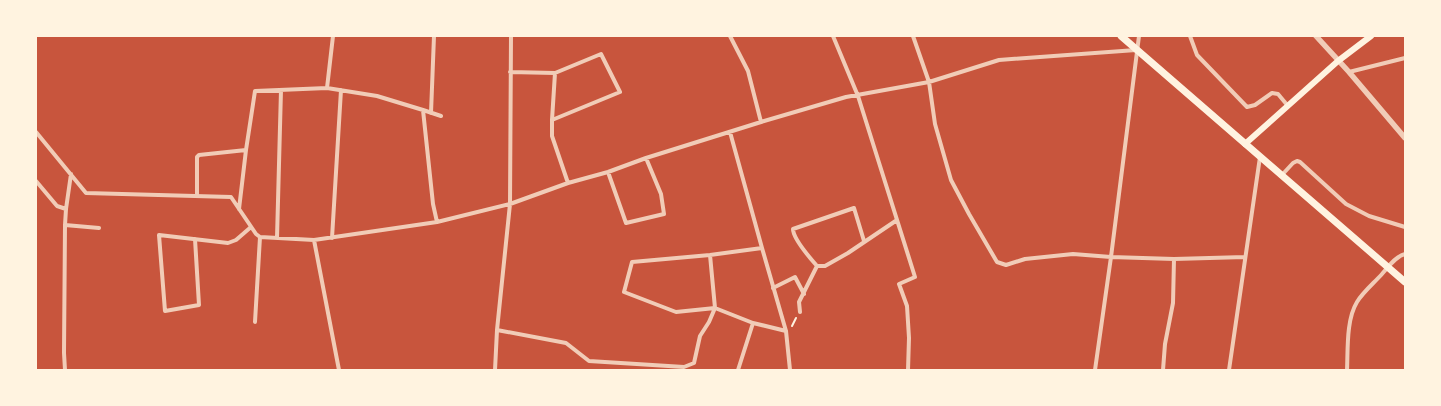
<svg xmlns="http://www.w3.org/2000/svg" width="1441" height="406" viewBox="0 0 1441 406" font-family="'Fira Sans',sans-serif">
	<rect width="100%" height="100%" fill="#c8553d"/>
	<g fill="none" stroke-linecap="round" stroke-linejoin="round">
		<path stroke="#fff3e0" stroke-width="2" d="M792 326 796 318"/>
		<path stroke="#f1ccb7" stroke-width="4" d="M333 36 327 88 377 96 423 110 433 204 437 222
			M730 36 748 71 761 122
			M833 36 858 96 915 277 899 284 907 306 909 338 908 370
			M913 36 929 82 935 124 951 180 969 214 997 262 1006 265 1025 259 1073 254 1111 257 1174 259 1245 257
			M1190 36 1197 55 1247 107 1255 105 1272 93 1278 94 1288 106
			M510 72 555 73 601 54 620 92 552 120V136L568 183
			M1349 72 1405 58
			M423 110 441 116
			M431 113 434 36
			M552 120 555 73
			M36 132 86 193 231 197 256 234 260 237 314 240 437 222 510 204 568 183 608 172 646 158 761 122 846 97 929 82 999 60 1136 50
			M730 132 762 248 786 331 790 370
			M608 172 626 223 664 214 661 194 646 158
			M1281 176 1293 163 1297 161 1300 162 1346 204 1369 216 1405 227
			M36 181 57 206 66 209
			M197 195V157L199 155 246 150
			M239 209 246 150 255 91 327 88
			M65 225 99 228
			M277 238 281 90
			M332 238 341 90
			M195 239 199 305 165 311 159 235 228 243 236 240 251 227
			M314 240 339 370
			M864 241 854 208 793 229C793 239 810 258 817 266H825L848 253 897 220
			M710 255 715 308 676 312 624 292 632 262 710 255 762 248
			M773 288 795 277 804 294
			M800 312 799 302 817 266
			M255 322 260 237
			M497 330 566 343 589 361 684 367 694 363 700 336 709 322 715 308 753 323 786 331
			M65 370 64 353 65 225 66 209 71 174
			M495 370 497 330 510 204 511 36
			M738 370 753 323
			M1095 370 1111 257 1139 36
			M1163 370 1165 344 1173 303 1174 259
			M1229 370 1260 157
			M1347 370C1348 350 1346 320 1357 302 1363 292 1374 283 1382 274 1388 267 1396 256 1405 254"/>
		<path stroke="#f1ccb7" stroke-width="5.5" d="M1316 36 1349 72 1405 138"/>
		<path stroke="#fff3e0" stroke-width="6" d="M1245 144 1338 61 1371 36"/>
		<path stroke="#fff3e0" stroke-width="7" d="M1121 36 1405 282"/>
	</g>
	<rect width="1441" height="406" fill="none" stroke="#fff3e0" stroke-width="74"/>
</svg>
